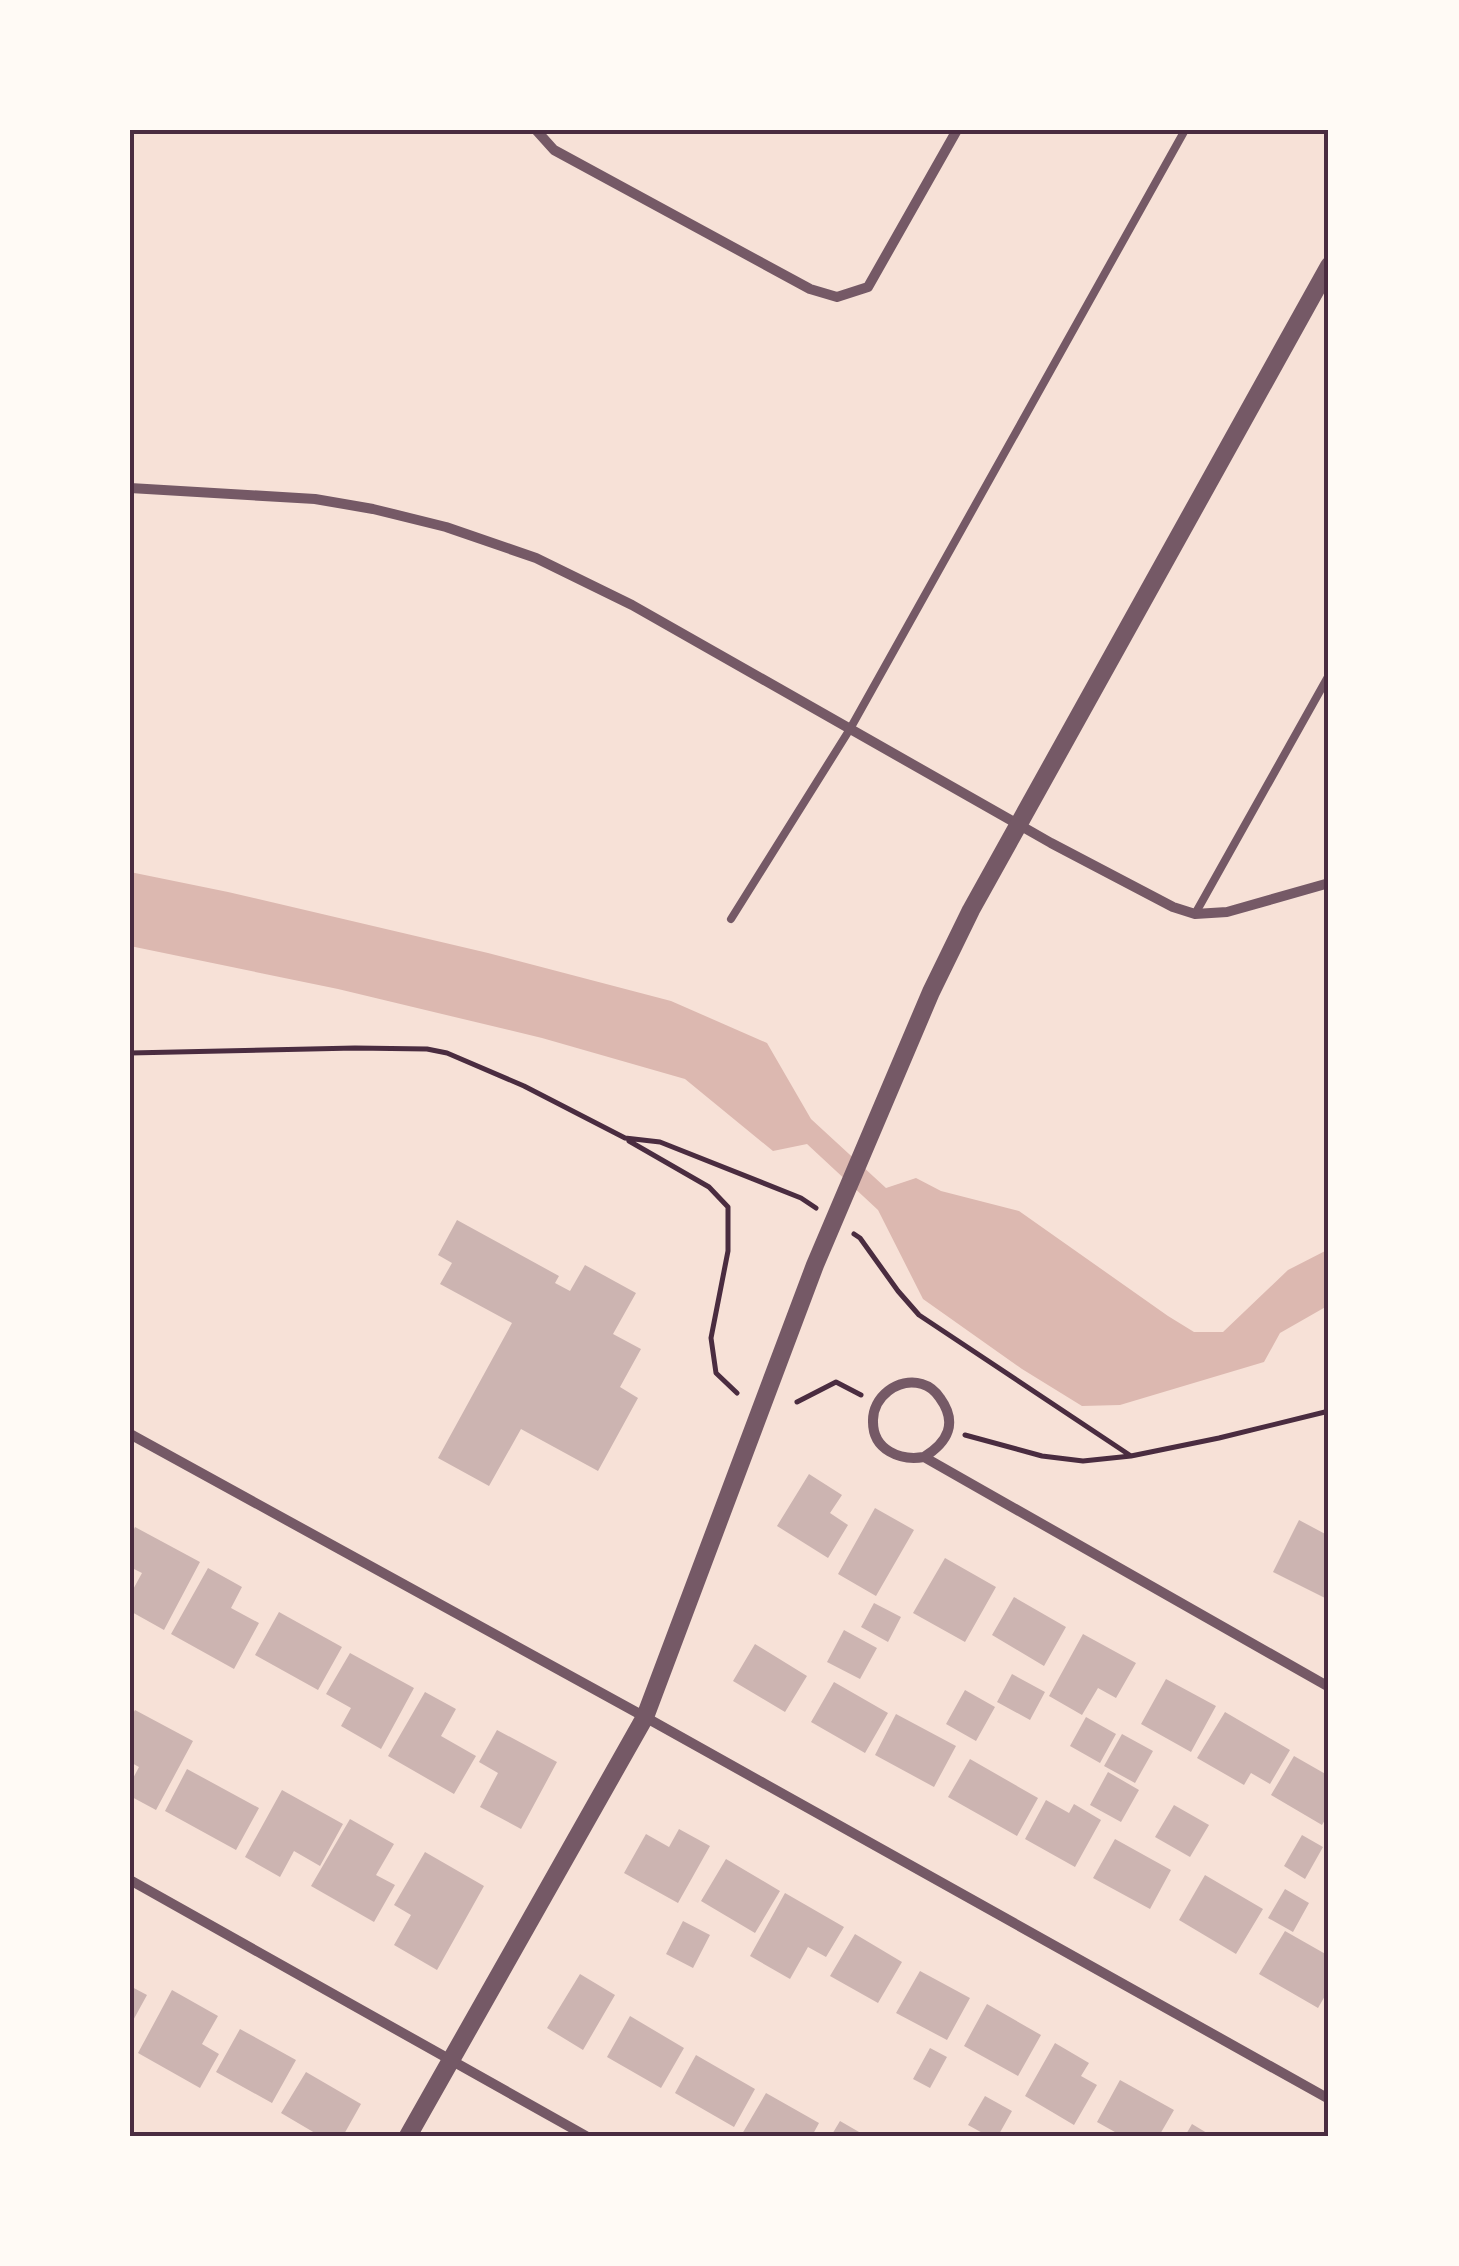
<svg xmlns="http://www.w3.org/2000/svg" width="1459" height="2266" viewBox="0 0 1459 2266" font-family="'DejaVu Sans',sans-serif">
	<rect width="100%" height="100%" fill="#f7e1d7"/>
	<path fill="#dcb8b0" d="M130 872 228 892 488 953 671 1001 767 1043 811 1119 886 1188 916 1178 941 1191 1019 1211 1168 1316 1194 1332H1223L1288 1270 1329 1249V1305L1280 1333 1264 1362 1120 1405 1082 1406 1022 1369 923 1299 878 1210 807 1144 773 1151 685 1079 542 1038 338 989 130 946Z"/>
	<path fill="#ccb4b1" d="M457 1220 559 1276 555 1283 570 1291 585 1265 636 1293 613 1334 641 1349 620 1387 638 1398 598 1471 521 1429 489 1486 438 1458 512 1323 440 1284 452 1263 438 1255Z
		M809 1474 842 1495 830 1513 848 1525 828 1558 777 1526Z
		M875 1508 914 1530 876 1596 838 1574Z
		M1299 1520 1329 1536V1600L1273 1572Z
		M135 1527 200 1562 164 1630 130 1611V1595L142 1573 130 1567V1537Z
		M945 1558 996 1587 965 1642 913 1613Z
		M208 1568 242 1587 231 1608 259 1623 234 1669 171 1634Z
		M1014 1597 1066 1627 1044 1666 992 1635Z
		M874 1603 901 1617 888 1642 861 1627Z
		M279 1612 342 1647 318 1690 255 1655Z
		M844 1630 877 1648 860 1679 827 1662Z
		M1083 1634 1136 1663 1116 1698 1098 1688 1082 1715 1049 1696Z
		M755 1644 807 1676 785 1712 733 1681Z
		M350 1653 414 1688 381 1749 341 1726 351 1708 326 1694Z
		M1012 1674 1045 1692 1030 1720 997 1702Z
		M1166 1679 1216 1706 1191 1752 1141 1724Z
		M834 1682 888 1713 865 1753 811 1722Z
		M965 1690 995 1707 976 1741 946 1724Z
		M425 1692 456 1709 441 1736 476 1756 454 1794 388 1756Z
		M135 1710 193 1741 156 1810 130 1796V1784L139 1767 130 1762V1719Z
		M1225 1712 1290 1750 1270 1784 1251 1773 1244 1785 1197 1758Z
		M896 1714 956 1746 934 1787 875 1755Z
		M1086 1717 1116 1734 1100 1763 1070 1746Z
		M497 1730 557 1762 521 1829 480 1807 498 1773 479 1762Z
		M1122 1734 1153 1751 1135 1783 1104 1766Z
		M1294 1756 1329 1776V1813L1322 1825 1271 1795Z
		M970 1759 1038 1798 1017 1836 948 1797Z
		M187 1769 259 1808 236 1850 165 1811Z
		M1108 1772 1139 1790 1121 1822 1090 1805Z
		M282 1790 343 1824 320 1866 294 1851 280 1877 245 1857Z
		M1046 1800 1069 1813 1074 1804 1101 1820 1075 1867 1025 1839Z
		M1174 1805 1209 1825 1190 1857 1155 1837Z
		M350 1819 394 1844 376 1875 395 1885 374 1922 311 1886Z
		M679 1829 710 1846 678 1903 624 1873 646 1834 669 1847Z
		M1302 1835 1323 1847 1305 1879 1284 1866Z
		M1115 1839 1171 1870 1150 1909 1093 1878Z
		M425 1852 484 1886 437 1970 394 1945 411 1915 394 1905Z
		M726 1859 780 1891 755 1933 701 1901Z
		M1205 1875 1263 1909 1236 1954 1179 1920Z
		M1285 1889 1309 1903 1293 1932 1268 1918Z
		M785 1893 844 1927 826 1957 808 1947 790 1979 750 1956Z
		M683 1921 710 1935 693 1968 666 1954Z
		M1285 1931 1329 1956V1989L1318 2008 1259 1974Z
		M855 1934 902 1962 878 2003 830 1976Z
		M920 1971 970 1998 947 2040 896 2013Z
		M580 1974 615 1995 583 2050 547 2028Z
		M130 1986 147 1995 130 2026Z
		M172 1990 218 2016 202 2044 219 2054 200 2088 138 2053Z
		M987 2004 1041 2035 1018 2076 964 2046Z
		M630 2016 684 2048 661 2088 607 2057Z
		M240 2029 296 2060 272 2103 216 2072Z
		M1055 2043 1089 2063 1081 2076 1097 2085 1074 2125 1025 2096Z
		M930 2048 947 2057 930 2088 913 2079Z
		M696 2055 755 2089 734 2127 675 2093Z
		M306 2072 361 2104 343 2136H320L281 2113Z
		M1120 2080 1174 2110 1159 2136H1122L1097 2122Z
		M766 2093 819 2123 812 2136H746L742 2134Z
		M985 2096 1012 2111 998 2136H988L968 2125Z
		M840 2121 866 2136H831Z
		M1192 2124 1212 2136H1185Z"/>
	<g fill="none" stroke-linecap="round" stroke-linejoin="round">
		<path stroke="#4a2c40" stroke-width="5" d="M130 1053 355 1048 427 1049 447 1053 524 1086 625 1138 660 1142 801 1198 816 1208
			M629 1141 709 1187 728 1207V1251L711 1338 716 1373 737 1393
			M854 1234 860 1238 898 1291 919 1315 1131 1456 1219 1438 1329 1411
			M797 1402 836 1382 861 1395
			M965 1435 1042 1456 1083 1461 1131 1456"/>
		<path stroke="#755966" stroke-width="8" d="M1195 914 1329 675
			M731 919 850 729 1185 130"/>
		<path stroke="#755966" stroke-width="10" d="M536 130 554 150 810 289 837 297 868 287 957 130
			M130 488 315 499 373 509 446 527 536 558 632 605 1051 843 1173 907 1195 914 1227 912 1329 883
			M130 1434 645 1717 1329 2099
			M924 1457C948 1442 958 1423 940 1398 936 1392 929 1386 922 1384 898 1377 872 1397 873 1422 873 1450 900 1461 924 1457L1329 1687
			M130 1880 586 2136"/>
		<path stroke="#755966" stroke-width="18" d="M408 2136 645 1717 815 1265 931 992 971 910 1329 266"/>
	</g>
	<rect width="1459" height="2266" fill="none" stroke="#fffaf5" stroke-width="265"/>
	<rect x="132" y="132" width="1194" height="2002" fill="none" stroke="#4a2c40" stroke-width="4"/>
</svg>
